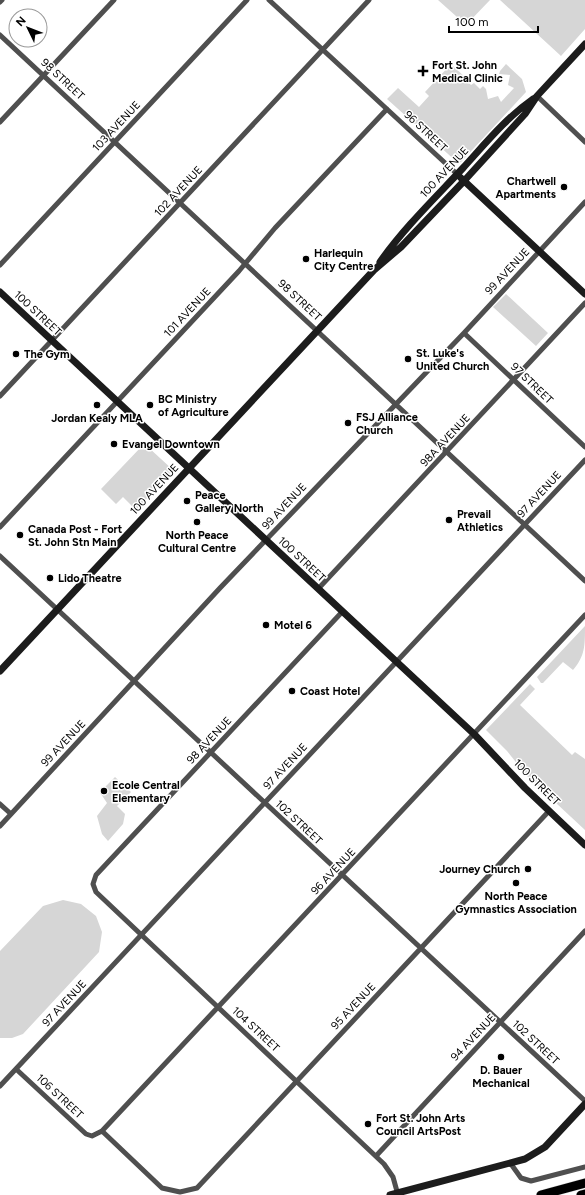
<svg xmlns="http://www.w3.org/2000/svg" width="585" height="1195" viewBox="0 0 585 1195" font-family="Figtree,sans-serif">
	<rect width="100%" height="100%" fill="#fff"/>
	<path fill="#d6d6d6" d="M438 0H490L466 25Z
		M500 0H585V29L561 56Z
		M451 64 468 80 467 81 471 85 474 83 480 89 483 86 486 89 488 99 498 96 501 102 514 88 508 85 510 75 499 74 500 71 506 64 522 79 526 92 461 162 458 163 387 99 398 88 419 107 429 96 425 92Z
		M506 294 548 333 536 346 493 307Z
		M142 446 145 450 148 447 173 470 136 510 123 497 116 504 101 489Z
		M585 626C585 646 585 656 573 670L563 662 543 683H541L537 677Z
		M530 684 535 689 520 705 572 755 575 752 585 759V830L527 776 507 751 486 730Z
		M115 777 131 792 117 806 125 814 123 824 108 841 102 834 97 816 107 803 101 794 102 790Z
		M63 900 81 904 96 916 102 932 99 952 23 1034 12 1038H0V951L43 906Z"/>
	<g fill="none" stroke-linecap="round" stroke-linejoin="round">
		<defs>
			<path id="highway" d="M541 1195 585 1183
				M581 1195 585 1194"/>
		</defs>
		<use href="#highway" stroke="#dbdbdb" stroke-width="10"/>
		<path stroke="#4f4f4f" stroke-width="5" d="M269 0 457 174
			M0 2 2 0
			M0 35 585 581
			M537 96 585 142
			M0 122 114 0
			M0 265 247 0
			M464 333 585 447
			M0 396 369 0
			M0 527 239 271 275 228 387 109
			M0 556 585 1101
			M318 589 585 303
			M342 612 96 875 93 884 96 892 384 1164 393 1177 398 1195
			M0 804 11 814
			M0 826 220 588 464 333 585 202
			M16 1069 86 1134 92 1136 102 1131 585 615
			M0 1086 585 460
			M102 1131 162 1188 180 1192 197 1188 549 811
			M376 1156 585 931
			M511 1164 521 1178 531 1181 585 1167"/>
		<path stroke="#1c1c1c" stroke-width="7" d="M461 178 585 294
			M380 262C404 228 435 198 463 168 485 144 506 118 533 99
			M0 292 474 734 525 788 585 845
			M0 671 374 270 401 247 464 181 525 114 537 96 585 44
			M390 1195 525 1159 545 1147 585 1104"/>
		<use href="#highway" stroke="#000" stroke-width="9"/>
	</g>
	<g fill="#000" stroke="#fff" stroke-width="1.5">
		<path d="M421 65h4v4h4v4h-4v4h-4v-4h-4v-4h4z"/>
		<circle cx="564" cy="187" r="4"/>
		<circle cx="306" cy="259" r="4"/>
		<circle cx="16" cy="354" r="4"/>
		<circle cx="408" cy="359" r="4"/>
		<circle cx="97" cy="405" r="4"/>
		<circle cx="150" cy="405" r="4"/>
		<circle cx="348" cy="423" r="4"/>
		<circle cx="114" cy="444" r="4"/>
		<circle cx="187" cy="501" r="4"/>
		<circle cx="449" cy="520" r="4"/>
		<circle cx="197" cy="522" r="4"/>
		<circle cx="20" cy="535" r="4"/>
		<circle cx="50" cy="578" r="4"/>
		<circle cx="266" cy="625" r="4"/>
		<circle cx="292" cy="691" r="4"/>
		<circle cx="104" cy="791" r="4"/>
		<circle cx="528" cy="869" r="4"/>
		<circle cx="516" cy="883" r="4"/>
		<circle cx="501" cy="1057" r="4"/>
		<circle cx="368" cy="1124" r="4"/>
	</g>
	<g text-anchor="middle" stroke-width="3" stroke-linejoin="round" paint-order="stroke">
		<g font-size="11" font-weight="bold" fill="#000" stroke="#fff" text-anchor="start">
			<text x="432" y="69">Fort St. John<tspan x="432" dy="13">Medical Clinic</tspan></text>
			<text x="556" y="185" text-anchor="end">Chartwell<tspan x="556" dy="13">Apartments</tspan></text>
			<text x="314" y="257">Harlequin<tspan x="314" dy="13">City Centre</tspan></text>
			<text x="416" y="357">St. Luke's<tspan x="416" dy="13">United Church</tspan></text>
			<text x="24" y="358">The Gym</text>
			<text x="158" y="403">BC Ministry<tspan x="158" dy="13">of Agriculture</tspan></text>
			<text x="356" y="421">FSJ Alliance<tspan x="356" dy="13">Church</tspan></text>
			<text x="97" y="422" text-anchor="middle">Jordan Kealy MLA</text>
			<text x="122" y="448">Evangel Downtown</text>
			<text x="195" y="499">Peace<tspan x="195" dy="13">Gallery North</tspan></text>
			<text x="457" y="518">Prevail<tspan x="457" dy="13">Athletics</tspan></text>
			<text x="28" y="533">Canada Post - Fort<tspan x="28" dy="13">St. John Stn Main</tspan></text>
			<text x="197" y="539" text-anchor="middle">North Peace<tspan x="197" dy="13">Cultural Centre</tspan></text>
			<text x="58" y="582">Lido Theatre</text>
			<text x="274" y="629">Motel 6</text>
			<text x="300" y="695">Coast Hotel</text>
			<text x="112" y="789">Ecole Central<tspan x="112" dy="13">Elementary</tspan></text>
			<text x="520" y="873" text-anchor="end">Journey Church</text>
			<text x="516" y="900" text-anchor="middle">North Peace<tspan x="516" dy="13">Gymnastics Association</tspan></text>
			<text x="501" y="1074" text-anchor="middle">D. Bauer<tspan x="501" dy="13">Mechanical</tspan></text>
			<text x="376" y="1122">Fort St. John Arts<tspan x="376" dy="13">Council ArtsPost</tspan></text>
		</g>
		<g font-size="11" fill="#000" stroke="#fff">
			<text transform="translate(63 79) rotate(43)" y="4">98 STREET</text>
			<text transform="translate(116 126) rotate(-47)" y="4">103 AVENUE</text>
			<text transform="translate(426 131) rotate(43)" y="4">96 STREET</text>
			<text transform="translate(444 172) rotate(-47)" y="4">100 AVENUE</text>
			<text transform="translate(178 191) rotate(-47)" y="4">102 AVENUE</text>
			<text transform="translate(507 271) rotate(-47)" y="4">99 AVENUE</text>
			<text transform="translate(300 300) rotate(43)" y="4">98 STREET</text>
			<text transform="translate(187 312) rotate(-47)" y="4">101 AVENUE</text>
			<text transform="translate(38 313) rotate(43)" y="4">100 STREET</text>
			<text transform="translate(532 383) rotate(44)" y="4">97 STREET</text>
			<text transform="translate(445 440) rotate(-47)" y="4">98A AVENUE</text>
			<text transform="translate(154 489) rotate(-47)" y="4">100 AVENUE</text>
			<text transform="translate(539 494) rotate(-47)" y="4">97 AVENUE</text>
			<text transform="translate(284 506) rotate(-47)" y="4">99 AVENUE</text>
			<text transform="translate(302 559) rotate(43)" y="4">100 STREET</text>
			<text transform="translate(209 740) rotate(-47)" y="4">98 AVENUE</text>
			<text transform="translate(63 743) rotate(-47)" y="4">99 AVENUE</text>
			<text transform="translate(285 766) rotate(-47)" y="4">97 AVENUE</text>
			<text transform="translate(537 782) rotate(45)" y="4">100 STREET</text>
			<text transform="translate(299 822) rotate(43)" y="4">102 STREET</text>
			<text transform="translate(333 871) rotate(-47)" y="4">96 AVENUE</text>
			<text transform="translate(64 1003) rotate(-47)" y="4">97 AVENUE</text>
			<text transform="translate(353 1006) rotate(-47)" y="4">95 AVENUE</text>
			<text transform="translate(256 1029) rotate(43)" y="4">104 STREET</text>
			<text transform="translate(473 1037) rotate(-47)" y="4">94 AVENUE</text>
			<text transform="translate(536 1042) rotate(43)" y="4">102 STREET</text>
			<text transform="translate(60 1096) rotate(43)" y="4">106 STREET</text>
		</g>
	</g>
	<g transform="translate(28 28) rotate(313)"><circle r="19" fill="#ffffff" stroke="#999999"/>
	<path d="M0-3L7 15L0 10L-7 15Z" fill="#000000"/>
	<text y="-6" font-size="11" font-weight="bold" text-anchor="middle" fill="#000000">N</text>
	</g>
	<path d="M449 26v6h89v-6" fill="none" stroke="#000000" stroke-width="2"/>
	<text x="455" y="26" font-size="12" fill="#000000" stroke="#ffffff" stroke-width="3" paint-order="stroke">100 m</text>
</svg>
